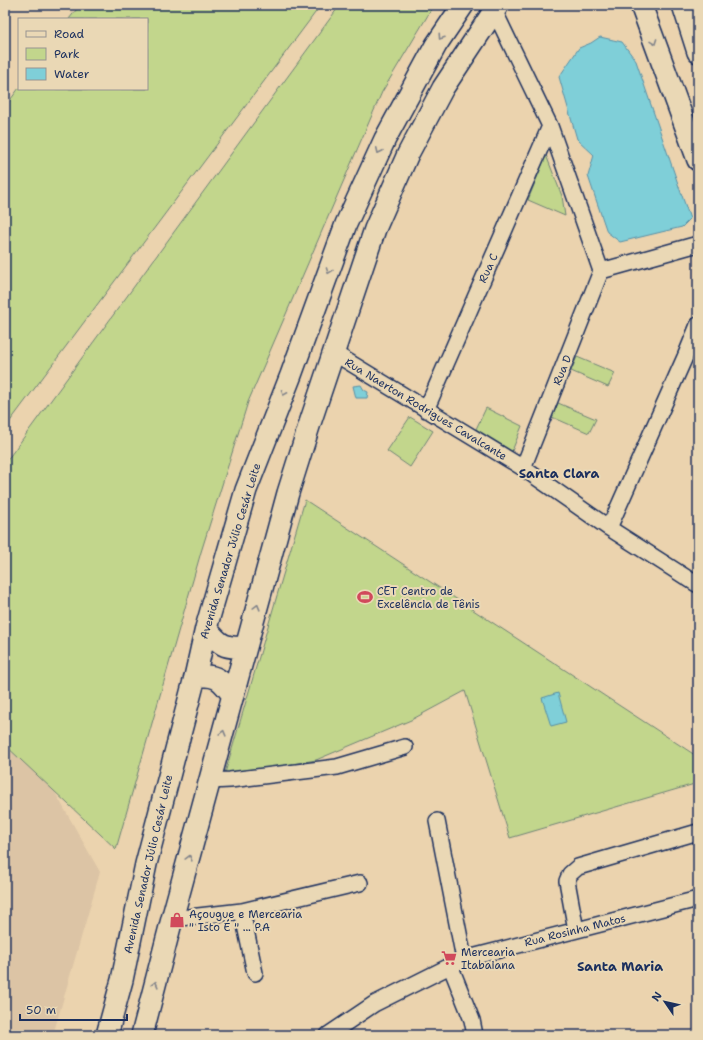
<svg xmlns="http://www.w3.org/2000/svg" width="703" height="1040" viewBox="0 0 703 1040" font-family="'Shantell Sans',sans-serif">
	<rect width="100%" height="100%" fill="#ebd3ae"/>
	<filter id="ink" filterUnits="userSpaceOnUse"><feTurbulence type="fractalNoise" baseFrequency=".025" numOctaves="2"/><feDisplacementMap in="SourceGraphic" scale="8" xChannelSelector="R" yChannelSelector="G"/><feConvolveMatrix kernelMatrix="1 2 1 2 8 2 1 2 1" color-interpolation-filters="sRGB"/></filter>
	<g filter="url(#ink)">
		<path fill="#dcc4a5" d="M5 704 100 872 53 1035H5Z"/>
		<path fill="#c2d68c" stroke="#6e8275" d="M80 5H321L5 428V107L19 88V89H147V19H69Z
			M340 5H434L382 92 248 402 201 552 116 849 5 745V463Z
			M546 155 562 196 565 216 528 200Z
			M577 357 615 373 608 387 571 371Z
			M558 403 596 419 589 433 552 417Z
			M486 408 522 426 512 451 476 429Z
			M410 417 433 431 410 467 387 451Z
			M305 500 698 757V783L510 838 465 691 411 720 316 760 292 764 253 774 225 773Z"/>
		<path fill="#7fcfd8" stroke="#578fa7" d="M600 37 622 42 636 61 690 219 682 227 620 242 607 232 588 176 594 155 577 139 559 77 579 48 591 43Z
			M361 385 364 390 368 392 367 398H356L353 386Z
			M558 693 566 722 551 726 542 698Z"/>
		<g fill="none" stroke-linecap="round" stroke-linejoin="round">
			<defs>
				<path id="street" d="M494 10 550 126 601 271
					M601 271 698 244
					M334 353 523 468 609 528 698 585
					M426 410 550 126
					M523 468 601 271
					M609 528 685 357 698 325
					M210 781 230 780 337 767 405 747
					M437 821 464 959
					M242 911 255 973
					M172 919 242 911 360 883
					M576 930 567 881 570 874 578 867 698 832
					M450 965 472 1020 475 1035
					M328 1035 374 1004 464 959 698 899"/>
				<path id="secondary" d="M641 5 698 160
					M683 5 698 52
					M206 628C219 644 225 650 246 646
					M195 677C216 673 222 680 233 696
					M107 1035 122 980 146 864 195 677 206 628 246 490 291 375 346 224 385 139 436 45 463 5
					M142 1035 172 919 288 493 310 423 375 229 408 154 443 88 498 5"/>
			</defs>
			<use href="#street" stroke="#1b2f5e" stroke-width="18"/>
			<use href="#secondary" stroke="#1b2f5e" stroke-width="24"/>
			<use href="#street" stroke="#ead8b5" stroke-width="15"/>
			<use href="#secondary" stroke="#ead8b5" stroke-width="21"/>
		</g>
		<defs><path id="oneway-chevron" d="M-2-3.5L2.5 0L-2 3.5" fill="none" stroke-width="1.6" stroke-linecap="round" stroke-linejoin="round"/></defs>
		<g stroke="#82848a">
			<use href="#oneway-chevron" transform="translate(441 37) rotate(124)"/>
			<use href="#oneway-chevron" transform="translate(654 42) rotate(70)"/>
			<use href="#oneway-chevron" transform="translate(379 151) rotate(115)"/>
			<use href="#oneway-chevron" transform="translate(329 271) rotate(110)"/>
			<use href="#oneway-chevron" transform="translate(284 393) rotate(112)"/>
			<use href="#oneway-chevron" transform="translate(257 607) rotate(-75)"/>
			<use href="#oneway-chevron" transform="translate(223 733) rotate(-75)"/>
			<use href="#oneway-chevron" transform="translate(189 858) rotate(-75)"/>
			<use href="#oneway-chevron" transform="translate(155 984) rotate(-75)"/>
		</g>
	</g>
	<defs>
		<symbol id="stadium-bare" viewBox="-9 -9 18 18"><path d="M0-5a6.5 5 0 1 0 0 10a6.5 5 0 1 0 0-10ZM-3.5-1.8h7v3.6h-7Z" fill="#d1495b" stroke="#ead8b5" stroke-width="2.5" paint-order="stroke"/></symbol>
		<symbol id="shop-bare" viewBox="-9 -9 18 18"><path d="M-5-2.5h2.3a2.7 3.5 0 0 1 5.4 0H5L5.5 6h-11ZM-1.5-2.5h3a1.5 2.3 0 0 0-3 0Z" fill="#d1495b" stroke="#ead8b5" stroke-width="2.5" paint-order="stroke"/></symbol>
		<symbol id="supermarket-bare" viewBox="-9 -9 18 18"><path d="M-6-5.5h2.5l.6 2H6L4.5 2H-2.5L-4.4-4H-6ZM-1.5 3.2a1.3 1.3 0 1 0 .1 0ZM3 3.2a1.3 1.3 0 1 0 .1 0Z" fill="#d1495b" stroke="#ead8b5" stroke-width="2.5" paint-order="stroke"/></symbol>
	</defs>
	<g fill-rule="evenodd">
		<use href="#stadium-bare" x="354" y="586" width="22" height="22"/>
		<use href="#shop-bare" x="166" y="909" width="22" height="22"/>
		<use href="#supermarket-bare" x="438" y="947" width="22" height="22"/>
	</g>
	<g text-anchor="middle" stroke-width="4" stroke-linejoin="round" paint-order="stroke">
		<g font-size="11" fill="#1b2f5e" stroke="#ead8b5">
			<text transform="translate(488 268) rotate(-66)" y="4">Rua C</text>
			<text transform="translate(562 370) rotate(-68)" y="4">Rua D</text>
			<text transform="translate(426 409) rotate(31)" y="4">Rua Naerton Rodrigues Cavalcante</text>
			<text transform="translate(230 551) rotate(-73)" y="4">Avenida Senador Júlio Cesár Leite</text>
			<text transform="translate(148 864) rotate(-77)" y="4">Avenida Senador Júlio Cesár Leite</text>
			<text transform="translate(575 930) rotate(-14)" y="4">Rua Rosinha Matos</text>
		</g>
		<g font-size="11" fill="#1b2f5e" stroke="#ead8b5" text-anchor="start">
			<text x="377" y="595">CET Centro de<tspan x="377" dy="13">Excelência de Tênis</tspan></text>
			<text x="189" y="918">Açougue e Mercearia<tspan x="189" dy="13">" Isto É " ... P.A</tspan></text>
			<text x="461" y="956">Mercearia<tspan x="461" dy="13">Itabaiana</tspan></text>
		</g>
		<g font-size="13" font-weight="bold" fill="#1b2f5e" stroke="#ead8b5">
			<text x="559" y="478">Santa Clara</text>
			<text x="620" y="971">Santa Maria</text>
		</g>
	</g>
	<rect width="703" height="1040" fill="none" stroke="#ead8b5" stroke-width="20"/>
	<rect x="10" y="10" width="683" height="1020" fill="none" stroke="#1b2f5e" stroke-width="1.5" filter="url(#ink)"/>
	<rect x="18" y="18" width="130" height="72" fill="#ead8b5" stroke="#979492"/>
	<rect x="26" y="31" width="20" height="6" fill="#ead8b5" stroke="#979492"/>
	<text x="54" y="38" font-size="12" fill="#1b2f5e">Road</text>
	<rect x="26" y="48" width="20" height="12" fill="#c2d68c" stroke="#979492"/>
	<text x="54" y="58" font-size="12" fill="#1b2f5e">Park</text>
	<rect x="26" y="68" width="20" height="12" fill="#7fcfd8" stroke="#979492"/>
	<text x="54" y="78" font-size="12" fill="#1b2f5e">Water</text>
	<g transform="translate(665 1002) rotate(304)" stroke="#ead8b5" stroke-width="3" paint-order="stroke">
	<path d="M0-3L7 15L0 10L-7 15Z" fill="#1b2f5e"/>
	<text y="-6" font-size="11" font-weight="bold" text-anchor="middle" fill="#1b2f5e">N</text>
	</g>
	<path d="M20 1014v6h107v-6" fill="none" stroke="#1b2f5e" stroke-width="2"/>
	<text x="26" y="1014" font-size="12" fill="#1b2f5e" stroke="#ead8b5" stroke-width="3" paint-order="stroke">50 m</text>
</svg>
